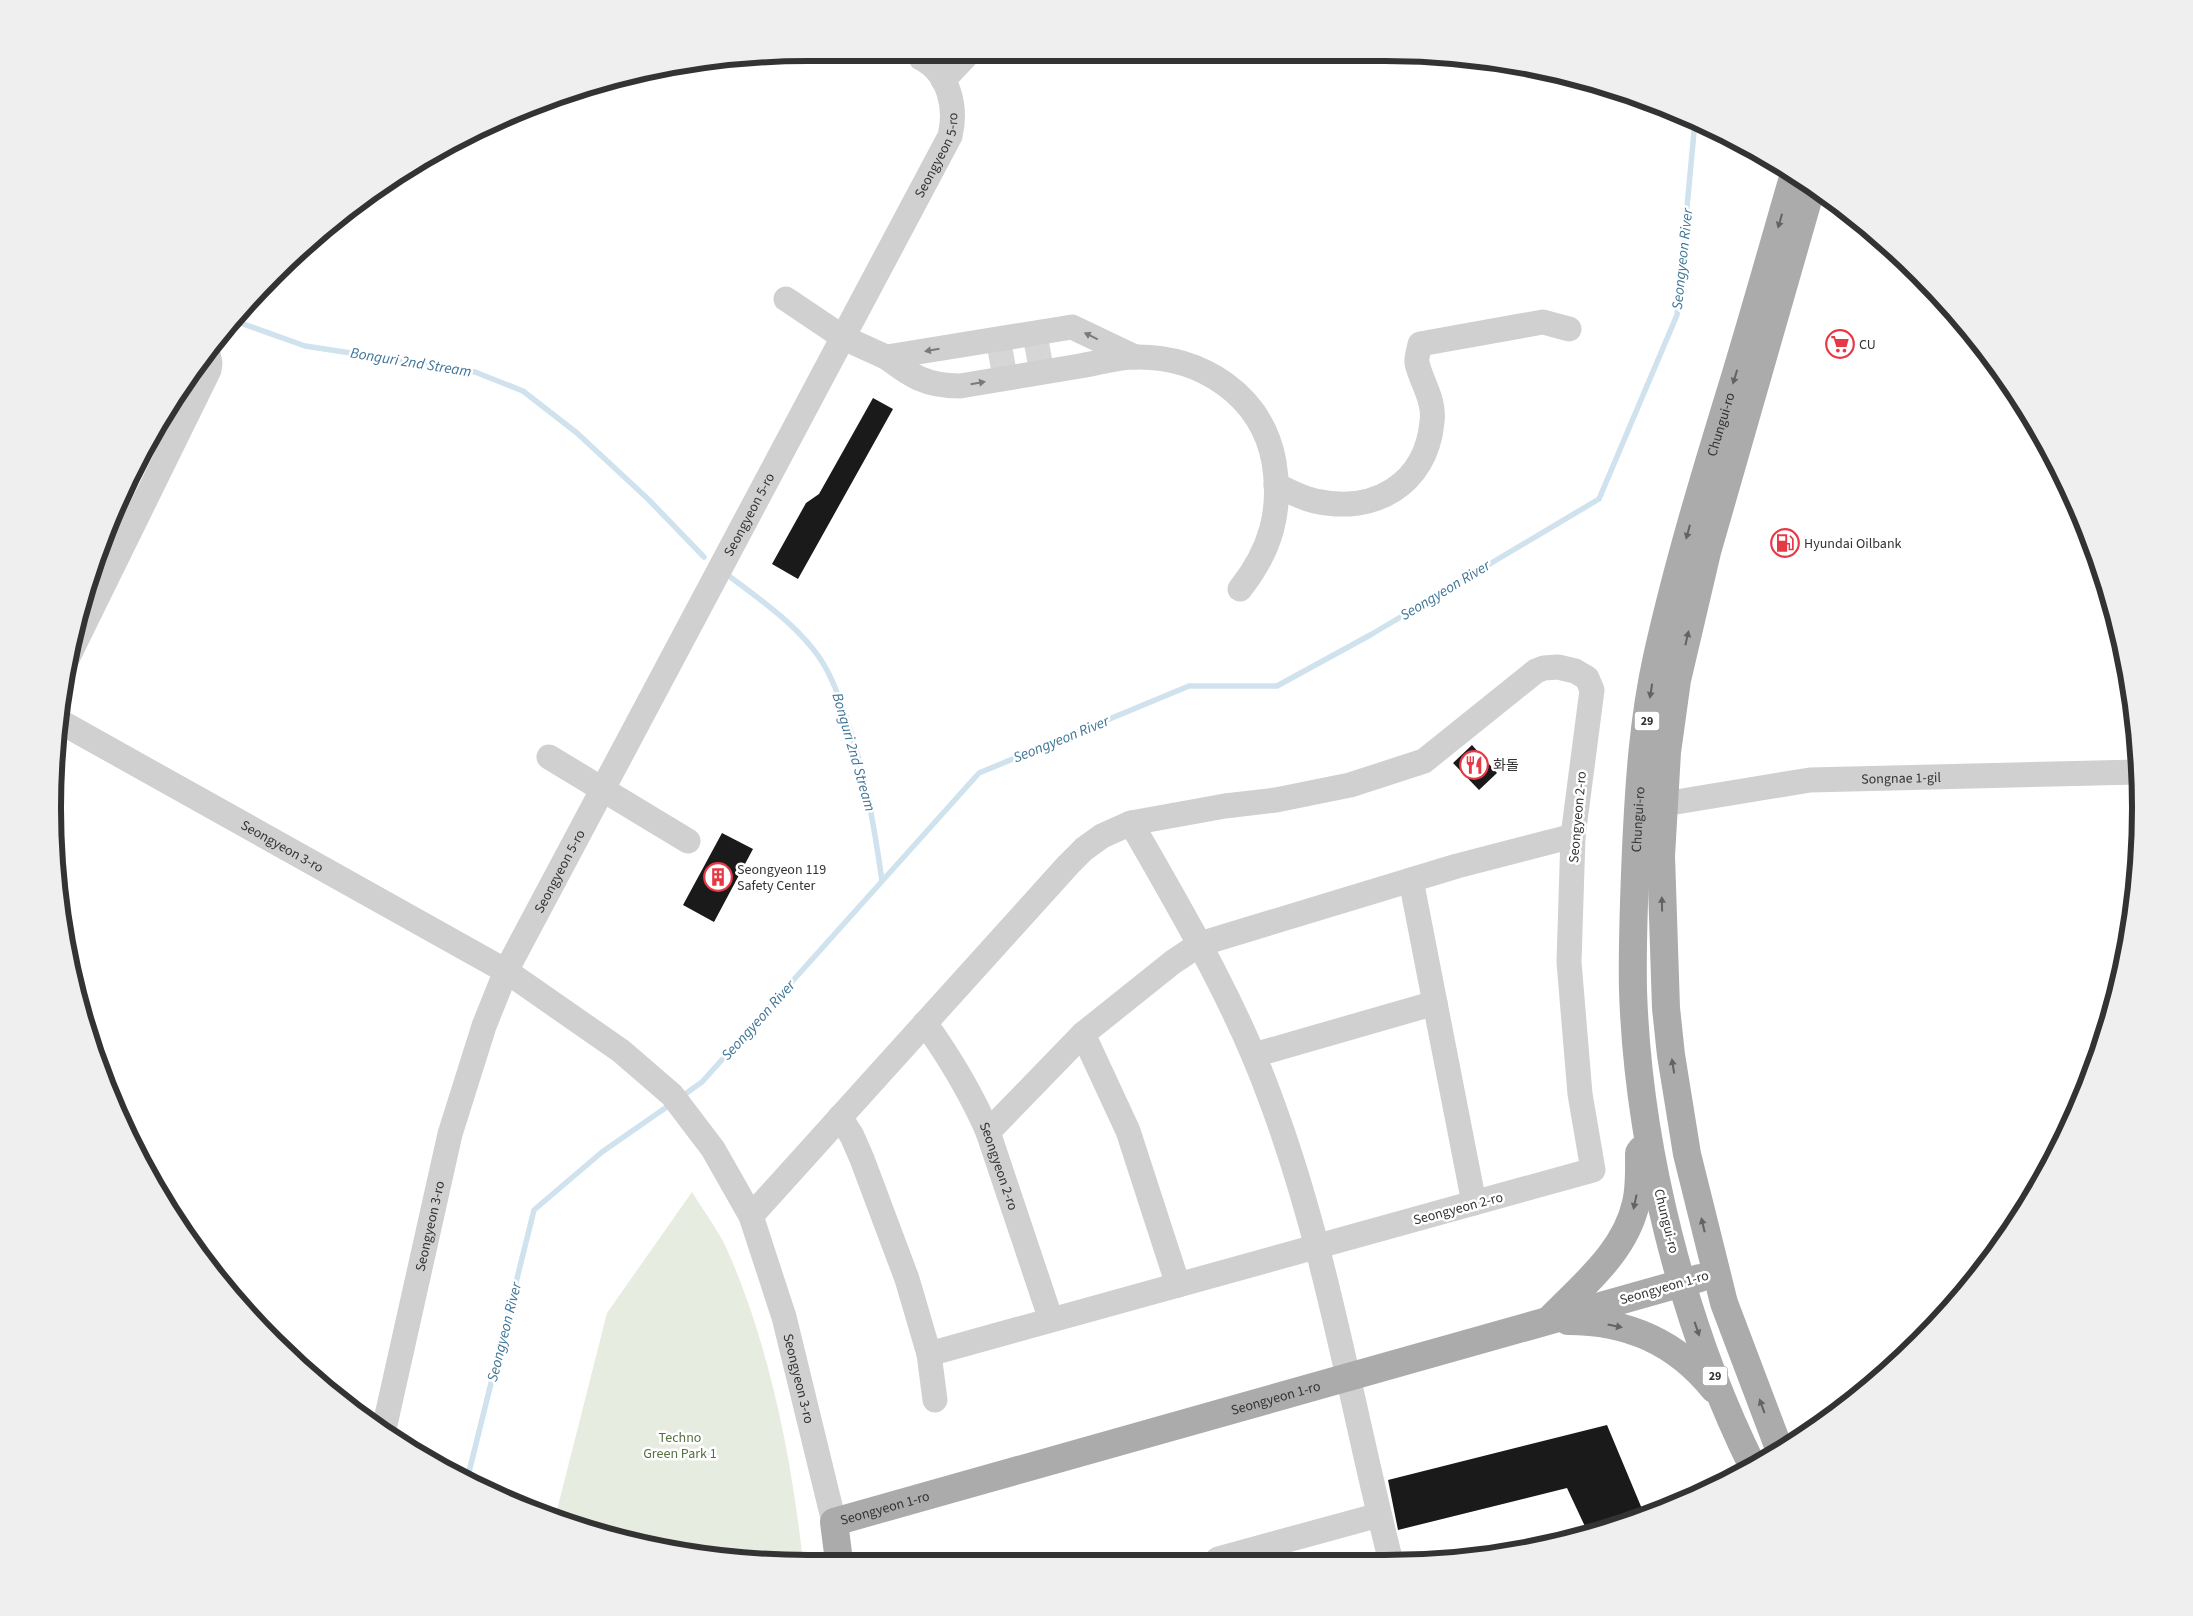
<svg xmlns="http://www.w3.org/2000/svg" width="2193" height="1616" viewBox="0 0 2193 1616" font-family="'Source Sans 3','Noto Sans KR',sans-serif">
	<rect width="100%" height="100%" fill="#fff"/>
	<path fill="#e6ecdf" d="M692 1192C704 1212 720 1232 729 1254 770 1348 792 1460 803 1562H758L612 1538 555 1518 607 1313Z"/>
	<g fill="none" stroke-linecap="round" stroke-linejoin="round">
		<path stroke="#cfe2ee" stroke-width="5.5" d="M235 321 305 346 475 372 523 391 577 433 648 499 704 557
			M729 576C758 598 790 620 813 649 829 668 838 694 846 717 865 773 874 824 882 881
			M681 1097 702 1082 979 773 1189 686H1277L1372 634 1599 499 1677 315 1695 121
			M467 1480 534 1210 602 1152 671 1104"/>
	</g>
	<path fill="#1a1a1a" d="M873 398 893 409 798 579 772 564 806 503 819 494Z
		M1472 745 1497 773 1479 790 1453 763Z
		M722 833 753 849 714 922 683 905Z
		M1607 1425 1645 1516 1589 1535 1567 1488 1398 1530 1388 1480Z"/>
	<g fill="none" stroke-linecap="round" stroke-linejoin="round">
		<path stroke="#d6d6d6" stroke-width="25" stroke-dasharray="25 12" stroke-linecap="butt" d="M990 364 1057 352"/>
		<g stroke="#d0d0d0" stroke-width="25">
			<path d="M943 80 965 57"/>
			<path d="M786 299 844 338 899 363"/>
			<path d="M885 356C911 376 926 386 960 386 1000 379 1040 373 1080 366 1098 363 1117 357 1136 357 1201 356 1262 395 1274 462 1282 511 1271 550 1240 589"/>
			<path d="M887 357 1072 327 1135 357"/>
			<path d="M1276 485C1289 491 1302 498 1315 501 1374 514 1426 485 1432 422 1435 400 1422 384 1417 363 1416 358 1419 350 1420 344L1543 322 1569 329"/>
			<path d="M68 657 209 370 210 363 208 354"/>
			<path id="s1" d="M59 721 506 971 621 1051 672 1095 713 1149 751 1216 784 1317 834 1522"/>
			<path d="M549 757 688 841"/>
			<path id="s2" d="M1664 804 1810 780 2138 772"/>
			<path d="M1131 823C1182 912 1235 1001 1270 1097 1326 1246 1351 1404 1390 1558"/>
			<path d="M1411 880 1474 1203"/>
			<path id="s3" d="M925 1023C950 1058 971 1093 988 1132L1051 1320"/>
			<path d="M1083 1034 1128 1131 1178 1285"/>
			<path d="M1254 1055 1435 1003"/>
			<path d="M840 1117 852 1136 862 1159 907 1279 929 1354 935 1400"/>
			<path d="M988 1132 1083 1034 1173 962 1200 944 1457 866 1573 836"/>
			<path d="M751 1216 1068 865 1084 849 1102 836 1131 823 1225 806 1276 800 1350 785 1424 761 1536 671 1544 668 1558 667 1575 671 1587 678 1592 690 1573 836 1569 962 1580 1094 1593 1170 929 1354"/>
			<path id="s4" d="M384 1429 450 1134 484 1026 506 971 950 136C957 108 949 72 921 58"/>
			<path d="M1218 1559 1379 1515"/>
		</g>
		<g stroke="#ababab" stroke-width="28">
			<path d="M1550 1319C1584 1284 1625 1252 1636 1203 1640 1187 1639 1169 1639 1153L1642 1149"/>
			<path d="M1568 1321C1628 1321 1676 1342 1714 1389"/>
			<path d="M1780 1451 1724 1303 1687 1154 1671 1055 1666 1008 1661 856 1667 752 1677 680 1707 552 1812 186"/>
			<path id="s5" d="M1753 1467C1683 1326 1638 1148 1633 990 1632 943 1634 896 1636 849 1639 785 1643 720 1657 657 1678 563 1706 471 1734 380 1755 311 1774 243 1794 174"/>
			<path id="s6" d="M839 1561 834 1522 1700 1278"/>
		</g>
	</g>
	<defs><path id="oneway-solid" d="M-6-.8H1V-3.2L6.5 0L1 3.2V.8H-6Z" transform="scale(1.25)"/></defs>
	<g fill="#636363">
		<use href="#oneway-solid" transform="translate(1780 221) rotate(106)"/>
		<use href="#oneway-solid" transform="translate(1735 377) rotate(107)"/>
		<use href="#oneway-solid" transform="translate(1688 532) rotate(105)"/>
		<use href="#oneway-solid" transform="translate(1687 638) rotate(-77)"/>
		<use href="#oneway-solid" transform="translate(1651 691) rotate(99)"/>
		<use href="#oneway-solid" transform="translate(1662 904) rotate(-91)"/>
		<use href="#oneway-solid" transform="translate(1673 1066) rotate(-99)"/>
		<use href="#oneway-solid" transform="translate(1635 1202) rotate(102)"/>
		<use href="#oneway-solid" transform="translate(1703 1225) rotate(-103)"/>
		<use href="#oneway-solid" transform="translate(1615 1326) rotate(11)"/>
		<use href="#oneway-solid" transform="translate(1697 1329) rotate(71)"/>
		<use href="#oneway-solid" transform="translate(1762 1406) rotate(-110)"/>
	</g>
	<g fill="#7a7a7a">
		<use href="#oneway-solid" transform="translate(1091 336) rotate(-154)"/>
		<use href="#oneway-solid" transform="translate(932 350) rotate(170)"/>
		<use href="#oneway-solid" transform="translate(978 383) rotate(-10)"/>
	</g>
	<defs>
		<symbol id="supermarket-ring" viewBox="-11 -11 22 22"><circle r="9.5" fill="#fff" stroke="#e63946" stroke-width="1.5"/><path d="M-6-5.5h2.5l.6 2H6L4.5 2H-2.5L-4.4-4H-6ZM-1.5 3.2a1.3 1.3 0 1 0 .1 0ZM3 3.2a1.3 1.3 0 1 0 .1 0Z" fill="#e63946"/></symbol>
		<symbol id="fuel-ring" viewBox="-11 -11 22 22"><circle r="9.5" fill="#fff" stroke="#e63946" stroke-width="1.5"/><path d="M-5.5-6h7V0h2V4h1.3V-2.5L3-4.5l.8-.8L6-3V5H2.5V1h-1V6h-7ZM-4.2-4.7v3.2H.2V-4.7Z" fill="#e63946"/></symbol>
		<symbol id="restaurant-ring" viewBox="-11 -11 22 22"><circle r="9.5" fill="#fff" stroke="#e63946" stroke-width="1.5"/><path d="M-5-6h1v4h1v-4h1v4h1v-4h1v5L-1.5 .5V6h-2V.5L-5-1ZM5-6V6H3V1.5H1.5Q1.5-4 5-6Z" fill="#e63946"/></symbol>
		<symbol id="building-ring" viewBox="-11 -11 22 22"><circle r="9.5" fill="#fff" stroke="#e63946" stroke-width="1.5"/><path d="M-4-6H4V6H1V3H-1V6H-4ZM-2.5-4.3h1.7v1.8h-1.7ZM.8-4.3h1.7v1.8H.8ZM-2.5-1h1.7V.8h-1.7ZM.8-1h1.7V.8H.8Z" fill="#e63946"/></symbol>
	</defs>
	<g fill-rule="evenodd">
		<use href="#supermarket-ring" x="1824" y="328" width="32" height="32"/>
		<use href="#fuel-ring" x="1769" y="527" width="32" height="32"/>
		<use href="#restaurant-ring" x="1458" y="749" width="32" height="32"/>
		<use href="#building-ring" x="702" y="861" width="32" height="32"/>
	</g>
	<g text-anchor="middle" stroke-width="5" stroke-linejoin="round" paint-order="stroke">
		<g fill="#fff" stroke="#707070" stroke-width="1">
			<rect x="1634.5" y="711.5" width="25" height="19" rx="4"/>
			<rect x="1702.5" y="1366.5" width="25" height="19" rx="4"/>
		</g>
		<g font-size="12" font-weight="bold" fill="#333">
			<text x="1647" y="725">29</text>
			<text x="1715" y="1380">29</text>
		</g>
		<g font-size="14" fill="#333" stroke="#fff">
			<text dy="5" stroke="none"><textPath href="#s4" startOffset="1398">Seongyeon 5-ro</textPath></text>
			<text dy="5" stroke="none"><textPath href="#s5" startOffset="1071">Chungui-ro</textPath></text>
			<text dy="5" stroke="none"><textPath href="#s4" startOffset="992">Seongyeon 5-ro</textPath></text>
			<text dy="5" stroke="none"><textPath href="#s2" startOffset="239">Songnae 1-gil</textPath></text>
			<text transform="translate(1577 817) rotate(-85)" y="5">Seongyeon 2-ro</text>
			<text dy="5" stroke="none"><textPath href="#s5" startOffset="666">Chungui-ro</textPath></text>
			<text dy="5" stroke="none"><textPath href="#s1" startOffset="256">Seongyeon 3-ro</textPath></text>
			<text dy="5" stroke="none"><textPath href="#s4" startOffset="588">Seongyeon 5-ro</textPath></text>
			<text dy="5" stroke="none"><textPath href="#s3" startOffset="162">Seongyeon 2-ro</textPath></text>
			<text transform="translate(1458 1208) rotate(-15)" y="5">Seongyeon 2-ro</text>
			<text transform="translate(1667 1221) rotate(76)" y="5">Chungui-ro</text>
			<text dy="5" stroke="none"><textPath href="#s4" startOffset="208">Seongyeon 3-ro</textPath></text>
			<text transform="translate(1664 1287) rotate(-16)" y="5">Seongyeon 1-ro</text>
			<text dy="5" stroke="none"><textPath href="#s1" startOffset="1034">Seongyeon 3-ro</textPath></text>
			<text dy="5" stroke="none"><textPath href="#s6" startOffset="498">Seongyeon 1-ro</textPath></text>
			<text dy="5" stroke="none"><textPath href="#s6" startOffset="92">Seongyeon 1-ro</textPath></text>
		</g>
		<g font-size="14" fill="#333" stroke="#fff" text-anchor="start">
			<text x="1859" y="349">CU</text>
			<text x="1804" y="548">Hyundai Oilbank</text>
			<text x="1493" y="770">화돌</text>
			<text x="737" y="874">Seongyeon 119<tspan x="737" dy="16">Safety Center</tspan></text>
		</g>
		<g font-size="14" fill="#56703f" stroke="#fff">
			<text x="680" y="1442">Techno<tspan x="680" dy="16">Green Park 1</tspan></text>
		</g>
		<g font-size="15" font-style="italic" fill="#3f7597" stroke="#fff">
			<text transform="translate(1682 259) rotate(-84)" y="5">Seongyeon River</text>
			<text transform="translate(411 362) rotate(9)" y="5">Bonguri 2nd Stream</text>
			<text transform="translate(1445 590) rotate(-31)" y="5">Seongyeon River</text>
			<text transform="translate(1061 739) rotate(-22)" y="5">Seongyeon River</text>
			<text transform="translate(854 752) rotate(74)" y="5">Bonguri 2nd Stream</text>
			<text transform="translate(758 1020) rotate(-48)" y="5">Seongyeon River</text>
			<text transform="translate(504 1332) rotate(-76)" y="5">Seongyeon River</text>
		</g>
	</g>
	<path d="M0 0H2193V1616H0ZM808 61H1385A747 747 0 0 1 2132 808V808A747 747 0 0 1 1385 1555H808A747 747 0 0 1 61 808V808A747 747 0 0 1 808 61Z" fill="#efefef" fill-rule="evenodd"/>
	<path fill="none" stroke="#333" stroke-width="6" d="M808 61H1385A747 747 0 0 1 2132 808V808A747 747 0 0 1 1385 1555H808A747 747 0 0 1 61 808V808A747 747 0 0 1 808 61Z"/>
</svg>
